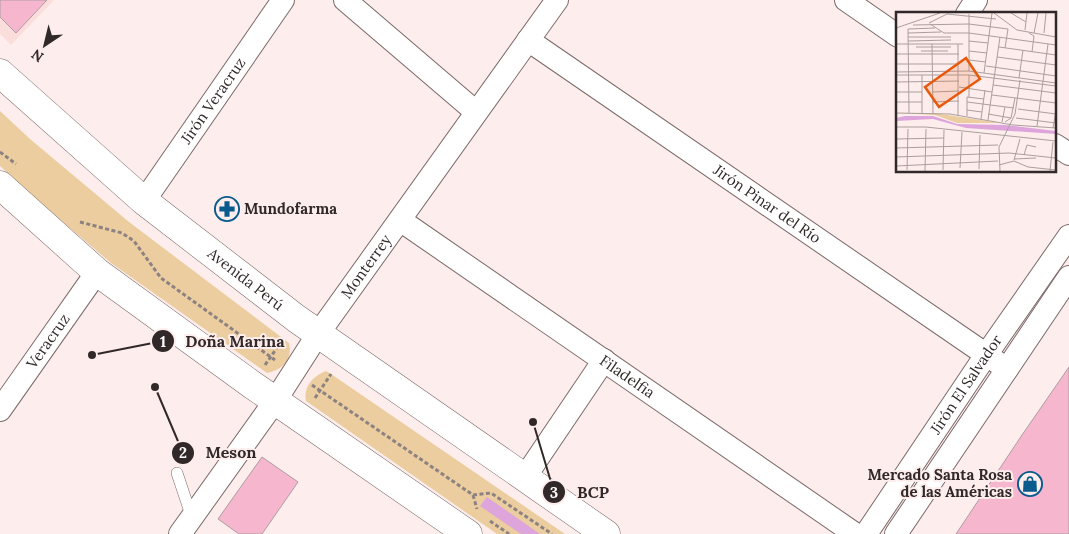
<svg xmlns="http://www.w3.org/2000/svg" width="1069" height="534" viewBox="0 0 1069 534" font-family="Lora,serif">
	<rect width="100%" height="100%" fill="#fdedec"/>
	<path fill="#fbdedc" d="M0 0H54L11 45 0 34Z"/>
	<path fill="#ebcd9f" d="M0 111 30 139 129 222 289 343C293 359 283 370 267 373L111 263 28 192 0 166Z
		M326 371 331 374 565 534H497L306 401C303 387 313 376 326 371Z"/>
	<path fill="#dda5db" d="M487 497 540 534H521L480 506Z"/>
	<path fill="#f6b7ce" stroke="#ad9ca2" d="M0 0H47L16 33 0 17Z
		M1069 367V534H956L1022 435Z
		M262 457 298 482 262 534H239L218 519Z"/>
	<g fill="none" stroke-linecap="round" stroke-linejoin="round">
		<defs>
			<path id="service" d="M177 473 192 518"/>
			<g id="minor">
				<path d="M345 0 476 112"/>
				<path d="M846 0 898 36"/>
				<path d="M967 14 976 0"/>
				<path id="s1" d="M528 40 1007 369"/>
				<path d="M1055 145 1069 154"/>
				<path id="s2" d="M144 201 283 0"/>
				<path id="s3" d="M400 220 855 534"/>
				<path id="s4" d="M0 410 97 272"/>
				<path d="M525 477 604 360"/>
				<path id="s5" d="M180 534 275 401 318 334 557 0"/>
				<path id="s6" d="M866 534 986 355 1069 236"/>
				<path d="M896 534 1069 277"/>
			</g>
			<g id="secondary">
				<path id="s7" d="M0 73 144 201 297 319 606 534"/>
				<path d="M0 185 97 272 251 384 468 534"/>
			</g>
		</defs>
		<use href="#service" stroke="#7b6a69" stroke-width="12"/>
		<use href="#minor" stroke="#7b6a69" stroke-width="24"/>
		<use href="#secondary" stroke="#7b6a69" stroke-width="29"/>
		<path stroke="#8d8281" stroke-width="3" stroke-dasharray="4 2.5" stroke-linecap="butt" d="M0 152 16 164
			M80 222 122 233 134 241 161 278 275 360
			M265 365 283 339
			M312 385 473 495 491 493 552 534
			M315 398 331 374
			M473 495 477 509
			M490 521 509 534"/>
		<use href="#service" stroke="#fff" stroke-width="11"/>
		<use href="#minor" stroke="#fff" stroke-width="22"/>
		<use href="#secondary" stroke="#fff" stroke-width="28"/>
	</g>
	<defs>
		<symbol id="pharmacy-ring" viewBox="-11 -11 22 22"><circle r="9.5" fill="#fdedec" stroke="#095a8d" stroke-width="1.5"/><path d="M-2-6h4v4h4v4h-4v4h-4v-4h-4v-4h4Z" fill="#095a8d"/></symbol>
		<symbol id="shop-ring" viewBox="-11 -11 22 22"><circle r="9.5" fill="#fdedec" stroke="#095a8d" stroke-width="1.5"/><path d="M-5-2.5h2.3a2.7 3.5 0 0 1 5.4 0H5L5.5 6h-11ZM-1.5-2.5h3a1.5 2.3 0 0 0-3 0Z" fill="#095a8d"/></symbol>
	</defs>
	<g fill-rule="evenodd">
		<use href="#pharmacy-ring" x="213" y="195" width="28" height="28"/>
		<use href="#shop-ring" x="1016" y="470" width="28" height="28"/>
	</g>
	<g text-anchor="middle" stroke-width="4" stroke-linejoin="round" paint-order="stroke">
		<g font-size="15" fill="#312929" stroke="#fdedec">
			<text dy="5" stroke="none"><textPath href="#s2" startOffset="122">Jirón Veracruz</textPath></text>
			<text dy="5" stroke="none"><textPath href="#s1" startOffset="290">Jirón Pinar del Río</textPath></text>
			<text dy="5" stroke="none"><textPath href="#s5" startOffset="326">Monterrey</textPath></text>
			<text dy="5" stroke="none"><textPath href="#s7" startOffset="321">Avenida Perú</textPath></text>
			<text dy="5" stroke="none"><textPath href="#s4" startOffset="84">Veracruz</textPath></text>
			<text dy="5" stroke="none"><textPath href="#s3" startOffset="276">Filadelfia</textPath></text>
			<text dy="5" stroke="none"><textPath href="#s6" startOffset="180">Jirón El Salvador</textPath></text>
		</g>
		<g font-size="15" font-weight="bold" fill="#312929" stroke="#fdedec" text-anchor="start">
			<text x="244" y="214">Mundofarma</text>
			<text x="1012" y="480" text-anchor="end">Mercado Santa Rosa<tspan x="1012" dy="17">de las Américas</tspan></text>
		</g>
	</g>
	<g transform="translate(896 12)">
		<rect width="160" height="160" fill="#fdedec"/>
		<path d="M0 101H38L104 111H61L39 103Z" fill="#ebcd9f"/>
		<path d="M37 104 61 112 109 113 160 119V122L70 116 37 107 0 109V106L9 104Z" fill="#dda5db"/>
		<path fill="none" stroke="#ab9f9e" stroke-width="1" d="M98 1 121 18 160 25M115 1 130 10M73 2V59M33 11 51 2 100 7M34 12 48 21H73L160 33M17 13 73 12 112 17 109 36M0 16 44 1M129 18 131 1M12 21 45 20M133 21 138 24 136 40M138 21 142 1M148 21 150 1M12 25H55M12 29 55 28M73 29 92 31M0 32H67M36 32 37 101M62 32V103M20 35H55M103 35 160 43M25 39H52M73 39 91 41M0 42H63M101 45 160 53M73 48 90 50M0 52H63M90 54 160 64M0 60 73 59 160 71M88 61 96 1M0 63H73L160 74M26 63V101M73 63V85M123 66 127 38M0 70 63 69M97 73 160 81M63 75 96 80M0 80H26M36 80 63 79M96 83 160 91M0 90H26M36 90 63 89M71 90 118 96M122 97 160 102M71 98 86 100M0 101 54 102 117 113 160 116M13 101 12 17 39 16M92 102 115 106M71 104V85L88 87M120 106 160 111M85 107 89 78M92 108 104 25M106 110 109 95M109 110 115 106 119 86M141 114 152 32M0 115H30L160 129M157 116 160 99M0 127 48 126M0 136 102 133M128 143 131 133 140 135M0 145 113 141 160 146M118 147 140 146M118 148 124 127M118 149 132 155 160 158M103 153 118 149M0 154 102 149M64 156 66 120M83 157 84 123M11 158 12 117M47 158 48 118M29 159 30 117M104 159 103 135 119 102 124 68M154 159 157 130"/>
		<path fill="#e8590c" fill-opacity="0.15" stroke="#e8590c" stroke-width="2.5" d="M70 46 84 67 43 95 29 75Z"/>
		<rect width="160" height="160" fill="none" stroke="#312929" stroke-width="2.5"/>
	</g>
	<path fill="none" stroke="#312929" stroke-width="2" d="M92 355L163 341M155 387L183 453M533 422L554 492"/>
	<g fill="#312929" stroke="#fdedec" stroke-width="2">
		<circle cx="92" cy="355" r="5"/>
		<circle cx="155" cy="387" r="5"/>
		<circle cx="533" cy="422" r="5"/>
		<circle cx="163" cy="341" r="12"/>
		<circle cx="183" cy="453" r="12"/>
		<circle cx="554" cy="492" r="12"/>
	</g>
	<g font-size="15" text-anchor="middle" font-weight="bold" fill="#fff">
		<text x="163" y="347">1</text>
		<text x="183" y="458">2</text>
		<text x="554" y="498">3</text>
	</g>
	<g font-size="16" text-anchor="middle" font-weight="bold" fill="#312929" stroke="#fdedec" stroke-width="4" stroke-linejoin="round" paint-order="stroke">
		<text x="235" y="347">Doña Marina</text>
		<text x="231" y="458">Meson</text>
		<text x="593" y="498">BCP</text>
	</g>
	<g transform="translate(45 45) rotate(215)" stroke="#fdedec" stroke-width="4" paint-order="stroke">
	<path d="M0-4L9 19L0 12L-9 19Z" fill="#312929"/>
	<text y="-8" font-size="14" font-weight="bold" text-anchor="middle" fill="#312929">N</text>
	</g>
</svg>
